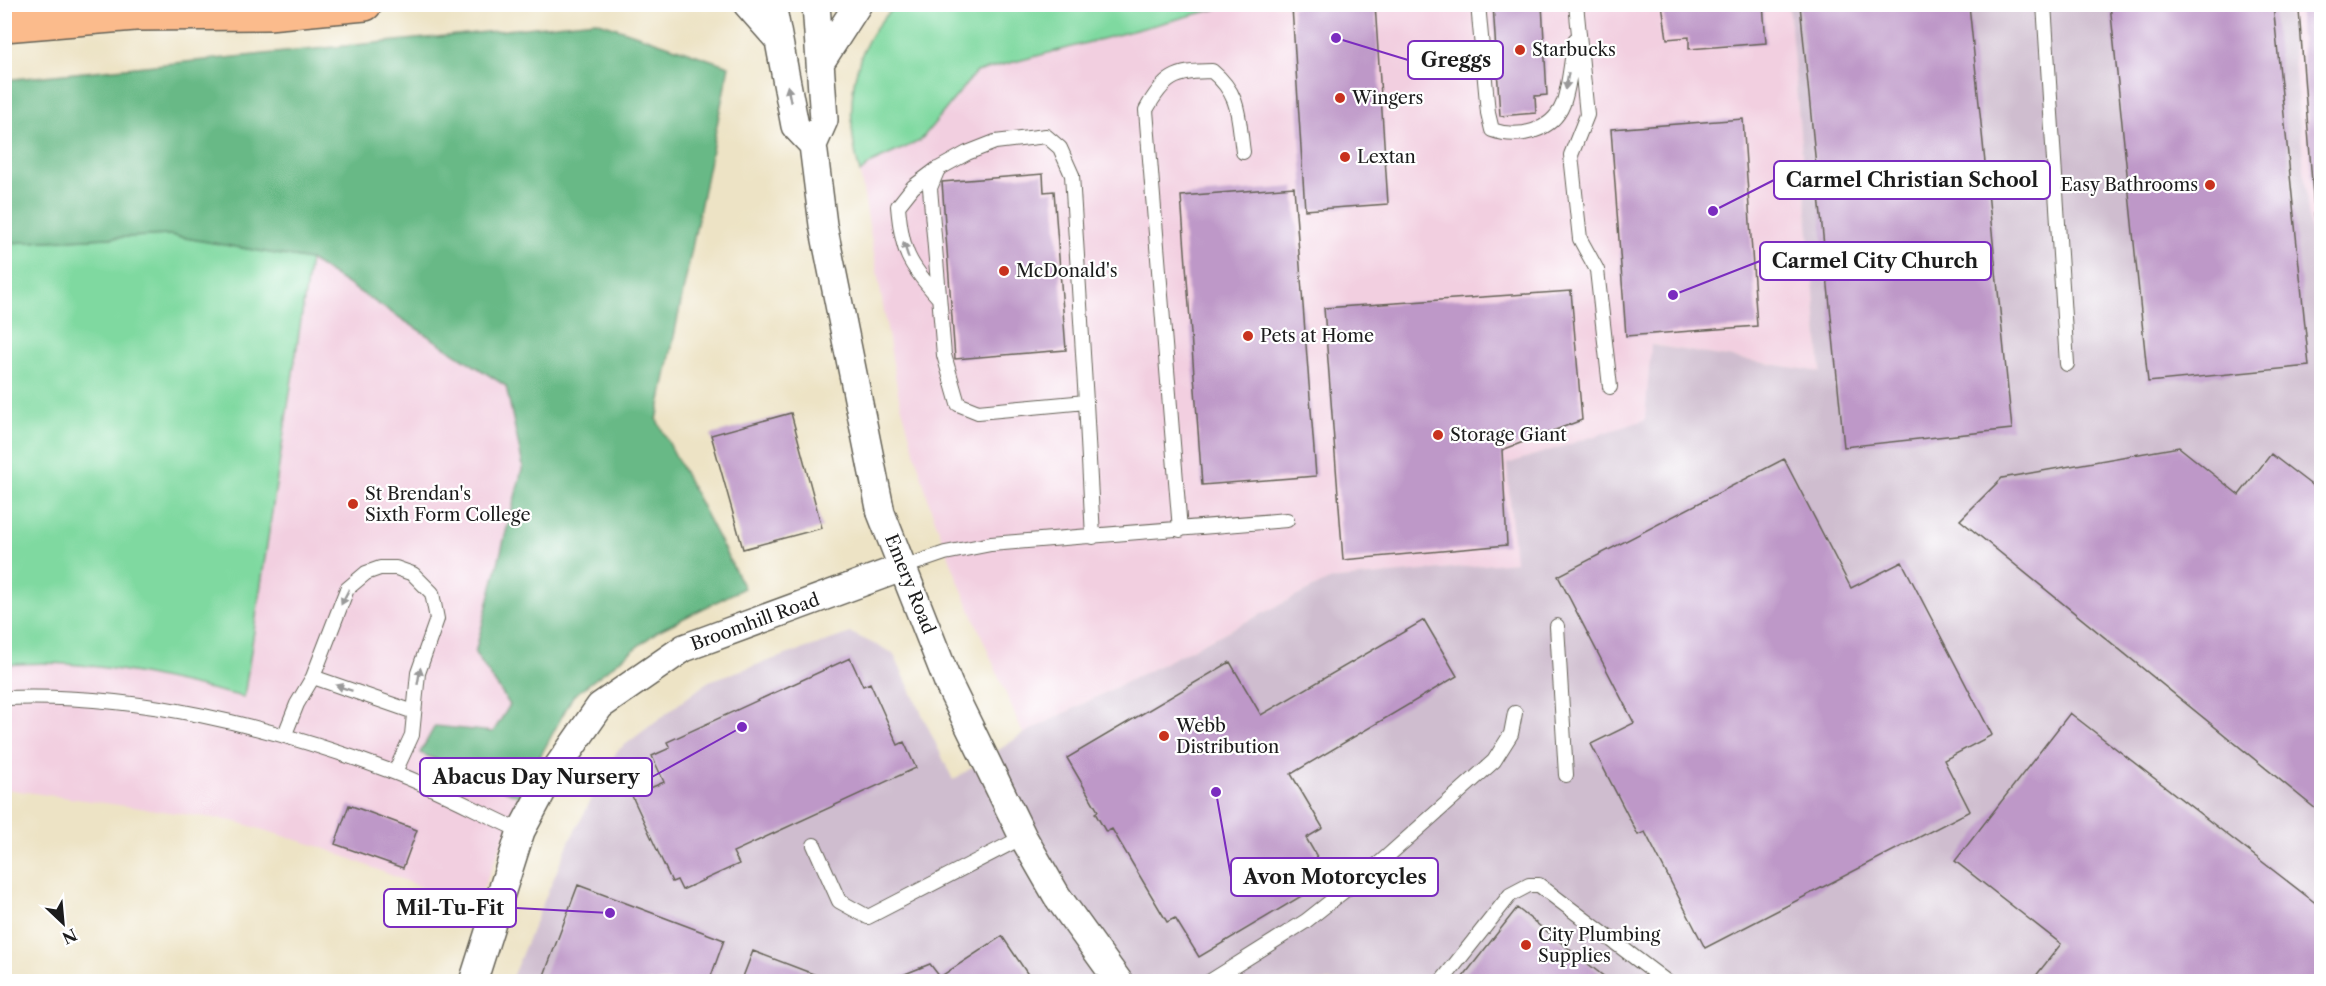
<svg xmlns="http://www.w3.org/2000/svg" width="2326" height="986" viewBox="0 0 2326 986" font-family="'Libre Caslon Text',serif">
	<rect width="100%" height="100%" fill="#fff"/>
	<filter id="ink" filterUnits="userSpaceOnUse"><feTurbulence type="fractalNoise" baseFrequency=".0167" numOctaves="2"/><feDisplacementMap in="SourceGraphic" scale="12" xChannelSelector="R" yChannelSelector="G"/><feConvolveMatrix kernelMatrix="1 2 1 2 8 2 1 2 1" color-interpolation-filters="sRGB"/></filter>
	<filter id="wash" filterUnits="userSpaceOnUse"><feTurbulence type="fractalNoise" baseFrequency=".008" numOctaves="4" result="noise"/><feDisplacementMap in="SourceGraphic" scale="24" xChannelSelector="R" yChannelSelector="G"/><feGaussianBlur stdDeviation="1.35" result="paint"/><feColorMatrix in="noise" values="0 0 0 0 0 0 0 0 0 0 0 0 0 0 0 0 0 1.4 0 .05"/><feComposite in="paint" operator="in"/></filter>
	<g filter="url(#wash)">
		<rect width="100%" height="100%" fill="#ede3c5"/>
		<path fill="#f2cfe0" d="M1231 5H1789L1821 372 1652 345 1646 420 1507 464 1516 562 1329 580 1023 734 959 583 931 509 899 398 860 173 873 162 920 141 976 72Z
			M2289 5H2321V365Z
			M596 21 729 66 657 420 744 588 658 631 573 697 528 779 475 909 321 847 233 821 5 789V80Z"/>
		<path fill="#cfbdcf" d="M1789 5H2289L2322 365 2321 981 510 982 569 842 617 751 709 681 851 633 893 653 953 780 1023 734 1329 580 1515 562 1507 464 1645 420 1651 345 1821 372Z"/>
		<path fill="#7fd9a0" stroke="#4e7a5e" stroke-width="1.5" d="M899 4H1231V5L976 72 920 141 873 162 860 173C844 115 848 43 899 4Z
			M169 235 310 260 244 697C163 678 89 657 5 665V243Z"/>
		<path fill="#67b986" stroke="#426a51" stroke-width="1.5" d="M596 21 729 66 657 420 744 588 658 631 573 696 528 779 520 797 420 753 435 726 493 732 510 705 475 653 523 466 506 386 310 260 169 235 5 243V80Z"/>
		<g id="blocks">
			<path fill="#be98c8" d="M1329 4H1375L1388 204 1305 210 1292 7Z
				M1493 4H1542L1547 95 1535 96 1536 113 1500 116Z
				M1662 4H1763L1766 43 1689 49V37L1667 39Z
				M2110 4H2273L2309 366 2148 382Z
				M1800 5H1969L2012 429 1844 447Z
				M2322 9V221L2315 222 2299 10Z
				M1743 119 1757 326 1626 336 1611 129Z
				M1043 174 1044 192 1054 191 1066 350 955 359 942 182Z
				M1294 187 1316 476 1202 485 1181 196Z
				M1571 291 1582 420 1502 450 1507 545 1343 560 1324 308Z
				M791 413 822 528 743 549 711 435Z
				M2179 447 2239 495 2271 454 2322 493V814L1960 520 2002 478Z
				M1784 459 1851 588 1902 562 1992 735 1944 760 1970 811 1705 948 1645 832 1638 835 1591 744 1634 723 1558 576Z
				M1424 620 1457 676 1291 774 1323 828 1306 838 1330 879 1199 957 1175 918 1167 922 1112 829 1106 832 1095 813 1098 811 1067 758 1230 662 1261 715Z
				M850 658 863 686 870 683 898 745 904 742 916 768 733 852 739 864 682 890 677 880 672 882 632 796 664 782 652 756 670 748 667 742Z
				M2070 713 2322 908V982H2031L2061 944 1955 861Z
				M349 805 417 830 403 868 335 844Z
				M578 885 724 940 709 982H553L543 978Z
				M1517 908 1611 982H1459Z
				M1002 936 1033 982H885L930 964 940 977Z
				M753 951 829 980 828 982H741Z"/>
		</g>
	</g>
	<g filter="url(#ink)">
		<use href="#blocks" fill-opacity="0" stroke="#656257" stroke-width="1.5"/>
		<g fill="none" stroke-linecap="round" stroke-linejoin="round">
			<defs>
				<path id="lane" d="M1478 4 1488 113 1492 130C1518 139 1552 132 1563 104 1570 85 1571 60 1575 40
					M1576 4 1587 115 1571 155 1580 239 1597 270 1610 387
					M2044 4 2067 364
					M1046 136 1060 148 1072 175 1086 402 978 412 958 404 944 355 930 188 938 169 967 153 995 142Z
					M937 169 913 187 898 206C902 252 908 263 938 297
					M1086 402 1093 537
					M1180 530 1146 110C1164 77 1175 71 1212 71 1241 95 1238 117 1243 152
					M904 567 945 553 991 544 1287 520
					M1557 626 1566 775
					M313 677 414 712
					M4 698C138 693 268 725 393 772 436 788 479 812 521 831
					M285 734 297 704 313 677 347 589 366 573 380 568H396L413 574 432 593 437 619 418 673 412 735 395 772
					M814 845 839 901 868 917 1023 837
					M1209 982 1306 921 1382 861 1494 761 1511 734 1515 713
					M1441 982 1510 895 1529 885H1539L1667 982"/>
				<path id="street" d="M747 4 777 38
					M772 4 795 126 813 145
					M816 4 824 120 813 145 823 225 881 513 949 685 1023 837 1057 896 1119 982
					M822 60 858 4
					M473 982 521 831 547 782 600 706 684 648 904 567"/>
				<path id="highway" d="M4 25 135 14 268 13 365 4"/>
			</defs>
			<use href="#lane" stroke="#656257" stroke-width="16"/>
			<use href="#street" stroke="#656257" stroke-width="30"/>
			<use href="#highway" stroke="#656257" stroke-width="36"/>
			<use href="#lane" stroke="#fff" stroke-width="14"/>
			<use href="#street" stroke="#fff" stroke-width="27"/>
			<use href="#highway" stroke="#fbbb8c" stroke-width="33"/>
		</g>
		<defs><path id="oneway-solid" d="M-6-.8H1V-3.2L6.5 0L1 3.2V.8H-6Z" transform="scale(1.5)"/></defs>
		<g fill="#999">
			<use href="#oneway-solid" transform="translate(1567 81) rotate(100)"/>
			<use href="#oneway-solid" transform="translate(789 94) rotate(-101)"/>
			<use href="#oneway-solid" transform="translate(906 250) rotate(-108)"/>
			<use href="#oneway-solid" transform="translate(345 597) rotate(117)"/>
			<use href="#oneway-solid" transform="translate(419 676) rotate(-80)"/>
			<use href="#oneway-solid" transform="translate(344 688) rotate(-161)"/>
		</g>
	</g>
	<g fill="#c8321e" stroke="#fff" stroke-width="2">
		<circle cx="1520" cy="50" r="6"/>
		<circle cx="1340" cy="98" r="6"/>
		<circle cx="1345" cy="157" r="6"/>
		<circle cx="2210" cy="185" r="6"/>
		<circle cx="1004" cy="271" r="6"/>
		<circle cx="1248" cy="336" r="6"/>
		<circle cx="1438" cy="435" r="6"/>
		<circle cx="353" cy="504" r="6"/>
		<circle cx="1164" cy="736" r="6"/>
		<circle cx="1526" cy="945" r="6"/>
	</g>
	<g text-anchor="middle" stroke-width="4.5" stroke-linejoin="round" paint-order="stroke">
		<g font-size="18" fill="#1c1c1c" stroke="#fff" text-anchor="start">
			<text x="1532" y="56">Starbucks</text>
			<text x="1352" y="104">Wingers</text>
			<text x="1357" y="163">Lextan</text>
			<text x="2198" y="191" text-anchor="end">Easy Bathrooms</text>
			<text x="1016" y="277">McDonald's</text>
			<text x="1260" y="342">Pets at Home</text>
			<text x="1450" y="441">Storage Giant</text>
			<text x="365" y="500">St Brendan's<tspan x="365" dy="21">Sixth Form College</tspan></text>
			<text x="1176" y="732">Webb<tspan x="1176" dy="21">Distribution</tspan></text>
			<text x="1538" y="941">City Plumbing<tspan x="1538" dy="21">Supplies</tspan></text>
		</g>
		<g font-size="18" fill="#1c1c1c" stroke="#fff">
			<text transform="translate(910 584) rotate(68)" y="6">Emery Road</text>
			<text transform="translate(755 622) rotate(-20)" y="6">Broomhill Road</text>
		</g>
	</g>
	<path fill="none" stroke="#7b2cbf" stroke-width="2" d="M1336 38L1408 60M1713 211L1774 180M1673 295L1760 261M742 727L652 777M1216 792L1231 877M610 913L516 908"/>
	<g fill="#7b2cbf" stroke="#fff" stroke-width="2">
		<circle cx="1336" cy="38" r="6"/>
		<circle cx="1713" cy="211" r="6"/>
		<circle cx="1673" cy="295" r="6"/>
		<circle cx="742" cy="727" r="6"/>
		<circle cx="1216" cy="792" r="6"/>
		<circle cx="610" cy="913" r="6"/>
	</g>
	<g fill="#fff" stroke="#7b2cbf" stroke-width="2">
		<rect x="1408" y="41" width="95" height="38" rx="6"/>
		<rect x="1774" y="161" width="276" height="38" rx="6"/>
		<rect x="1760" y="242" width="231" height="38" rx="6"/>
		<rect x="420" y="758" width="232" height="38" rx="6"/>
		<rect x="1231" y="858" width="207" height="38" rx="6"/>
		<rect x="384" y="889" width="132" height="38" rx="6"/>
	</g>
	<g font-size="20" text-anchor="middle" font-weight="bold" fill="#1c1c1c">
		<text x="1456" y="67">Greggs</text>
		<text x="1912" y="187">Carmel Christian School</text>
		<text x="1875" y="268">Carmel City Church</text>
		<text x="536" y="784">Abacus Day Nursery</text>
		<text x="1335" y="884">Avon Motorcycles</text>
		<text x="450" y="915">Mil-Tu-Fit</text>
	</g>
	<rect width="2326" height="986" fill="none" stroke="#fff" stroke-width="24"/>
	<g transform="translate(63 923) rotate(154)" stroke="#ffffff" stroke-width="4.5" paint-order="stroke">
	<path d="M0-4.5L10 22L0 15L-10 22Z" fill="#1c1c1c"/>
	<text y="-9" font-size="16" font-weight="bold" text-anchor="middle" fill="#1c1c1c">N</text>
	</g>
</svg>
